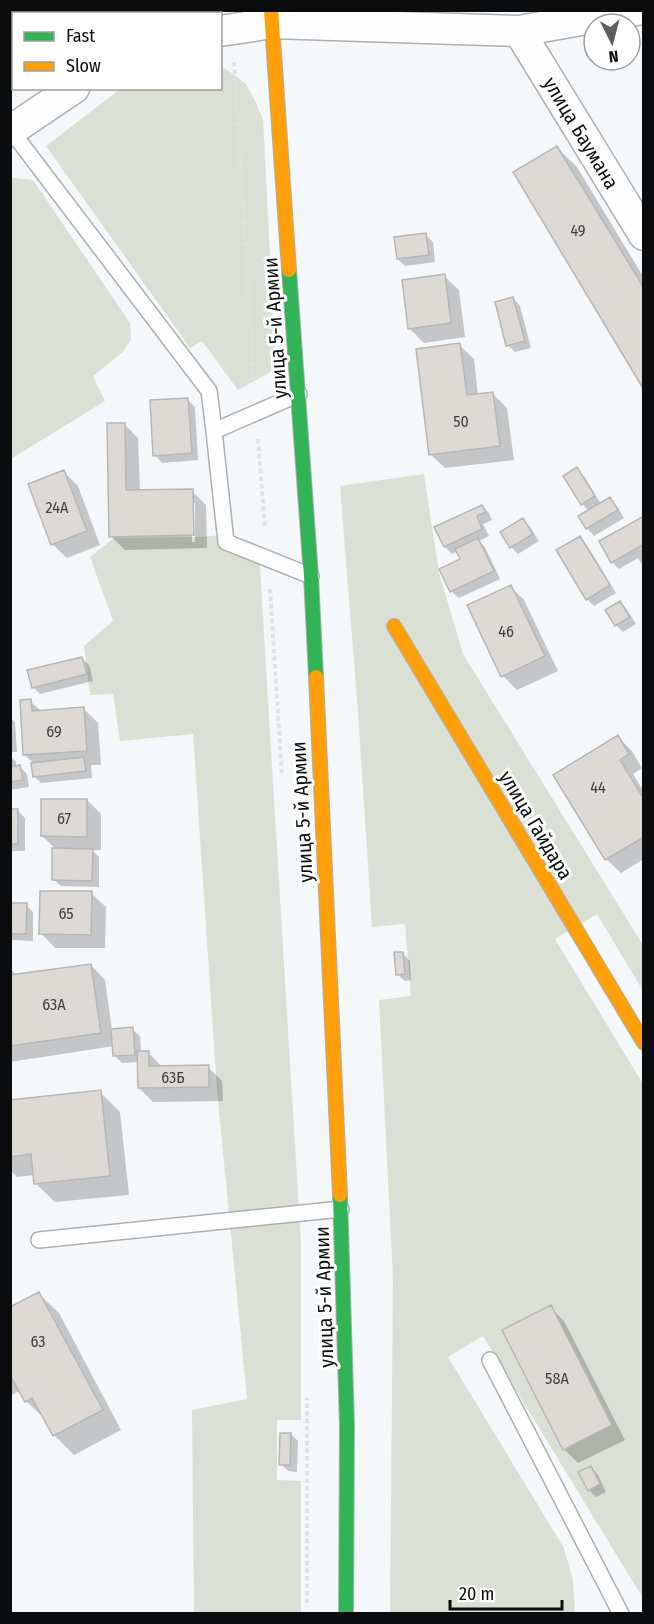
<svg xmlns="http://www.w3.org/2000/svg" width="654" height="1624" viewBox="0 0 654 1624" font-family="'Fira Sans Condensed',sans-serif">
	<rect width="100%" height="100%" fill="#f5f8fa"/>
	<path fill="#dae0d3" d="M221 68 226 69 246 84 255 101 263 119 276 369 238 390 202 341 190 348 46 146 120 89 220 88Z
		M13 178 33 180 130 323 131 339 123 352 93 376 105 401 11 459 10 179Z
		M424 474 439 573 463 654 643 945V991L597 914 555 939 643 1084 644 1600 483 1336 448 1357 564 1548 573 1580 575 1613H390L393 1279 379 1000 411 996 405 924 372 927 358 712 340 486Z
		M220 535 259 552 301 1244V1420H277V1480L301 1481V1613H194L192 1410 247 1399 217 1090 193 734 120 741 113 694 90 695 84 646 113 621 90 557 114 538 201 537Z"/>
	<path fill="#0003" fill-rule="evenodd" d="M557 148 577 167 644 278V387Z
		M426 235 433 242 435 262 405 266 398 259Z
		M444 276 459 290 465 337 424 343 410 329Z
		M513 298 520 306 531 348 515 352 508 345Z
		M459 345 474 359 478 395 493 394 507 408 514 460 445 468 430 454Z
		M188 400 195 407 198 460 162 463 155 455Z
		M124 424 138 438 140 492 192 491 206 505 207 548 125 550 111 536ZM192 503H195V542H192Z
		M577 469 584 476 601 504 610 499 617 506 624 518 594 536 587 528 580 517 589 511 582 504Z
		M64 472 78 486 100 545 67 558 52 544Z
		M481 506 489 513 492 520 483 524 489 536 479 541 485 547 500 579 459 598 451 591 462 560 458 551 452 554 445 547 436 528Z
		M644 518V568L638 558 619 569 612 562Z
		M523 520 530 527 539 541 518 554 511 547Z
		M580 538 587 545 616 593 594 606 587 599Z
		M510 586 524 600 558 671 517 690 503 676Z
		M620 603 627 610 636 624 623 632 616 625Z
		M82 658 89 665 93 681 40 694 33 687Z
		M30 701 42 712 84 709 98 723 101 765H91L92 778 41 783 34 776 33 763 25 755Z
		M10 718 15 722 17 752H10Z
		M618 737 632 751 642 768 633 774 644 792V859L621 873 606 859Z
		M10 756 16 762V767H20L27 774 29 787 10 790Z
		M87 800 101 814V850H92L99 857V887L61 886 53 879 57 850 42 836Z
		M10 811H18L25 818V851H10Z
		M91 893 106 907 105 948H55L41 933Z
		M10 905H26L33 912V941L10 940Z
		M402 953 410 961 411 980 405 981 397 974Z
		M91 965 105 980 112 1030 132 1029 140 1036 141 1052H148L162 1067H208L222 1081 223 1101 153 1102 139 1088V1062L122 1063 115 1056 114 1046 10 1062V969L18 976Z
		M100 1092 120 1112 129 1195 55 1202 35 1183 34 1175 17 1177 10 1170V1102Z
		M39 1294 59 1313 121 1430 74 1455 54 1435 46 1420 26 1401 21 1390 10 1396V1309Z
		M550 1307 564 1321 625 1440 578 1463 564 1449Z
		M291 1434 298 1441 297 1472 288 1471 281 1464Z
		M591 1468 598 1475 606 1492 596 1497 589 1490Z"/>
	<path fill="#dddad6" stroke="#b6b7b6" stroke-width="1.5" d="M557 146 644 288V390L513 172Z
		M426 233 429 255 397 259 394 237Z
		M445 274 451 323 408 329 402 280Z
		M513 297 525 341 506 346 495 302Z
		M460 343 467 395 493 392 500 446 429 455 416 349Z
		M188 398 192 453 153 456 150 400Z
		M107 423H125L126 490 193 489 194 535 109 537Z
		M577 467 595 496 581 505 563 476Z
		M64 470 87 531 51 545 28 484Z
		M610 497 618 510 586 529 578 516Z
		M482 505 486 512 477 516 482 529 444 547 434 527Z
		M644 516V544L611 563 599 541Z
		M523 518 533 534 510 548 500 532Z
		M580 536 610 585 586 600 556 550Z
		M478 538 494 571 450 592 439 569 460 559 455 549Z
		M511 585 545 656 501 677 467 605Z
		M620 601 630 617 615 626 605 610Z
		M82 657 87 674 32 688 27 670Z
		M31 699 32 711 84 707 87 751 23 755 20 700Z
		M618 735 629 754 620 760 644 799V837L605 860 553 775Z
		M84 757 86 771 33 777 31 763Z
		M20 765 23 780 10 782V767Z
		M41 799H87V837L41 836Z
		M10 809H18V844H10Z
		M52 848 93 849 92 881 52 880Z
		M40 891H92L91 935 39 934Z
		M10 903H27L26 934H10Z
		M394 952H403L405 974 396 975Z
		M91 964 101 1033 10 1046V975Z
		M133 1027 135 1055 113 1056 111 1029Z
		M137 1051H149V1066L209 1065V1087L138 1088Z
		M101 1090 110 1176 34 1184 31 1154 10 1157V1100Z
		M39 1292 103 1410 53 1436 32 1398 25 1402 10 1375V1307Z
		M551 1305 612 1425 563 1450 502 1330Z
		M280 1433H291L290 1465H279Z
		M591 1466 600 1484 588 1491 578 1472Z"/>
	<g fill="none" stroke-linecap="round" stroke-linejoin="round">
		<defs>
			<path id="lane" d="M10 129 209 391 214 431
				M299 394 214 431 226 542 311 576
				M39 1240 341 1209
				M490 1360 621 1614"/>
			<path id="street" d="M220 31 272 23 519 31 637 10
				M519 31 644 235
				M10 131 74 88"/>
			<path id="fast" d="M289 270 311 576 316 677
				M340 1195 347 1426 346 1614"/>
			<path id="slow" d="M271 10 289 270
				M394 626 644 1043
				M316 677 340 1195"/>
		</defs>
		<use href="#lane" stroke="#aeafb1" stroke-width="18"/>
		<use href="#street" stroke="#aeafb1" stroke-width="33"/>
		<use href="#fast" stroke="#aeafb1" stroke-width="16"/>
		<use href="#slow" stroke="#aeafb1" stroke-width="16"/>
		<path stroke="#e1e1e1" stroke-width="4" stroke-dasharray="4.5 3" stroke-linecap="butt" d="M234 62 254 384
			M258 439 265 528
			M270 589 282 776
			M307 1603V1398"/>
		<use href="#lane" stroke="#fefefe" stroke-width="15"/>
		<use href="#street" stroke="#fefefe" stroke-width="30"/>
		<use href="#fast" stroke="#30b455" stroke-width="14"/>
		<use href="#slow" stroke="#ff9f0a" stroke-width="14"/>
	</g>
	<g text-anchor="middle" stroke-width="6" stroke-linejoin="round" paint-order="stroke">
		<g font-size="16" fill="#3f403f">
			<text x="578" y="236">49</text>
			<text x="461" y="427">50</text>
			<text x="57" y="513">24А</text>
			<text x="506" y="637">46</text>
			<text x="54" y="737">69</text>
			<text x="598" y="793">44</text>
			<text x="64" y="824">67</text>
			<text x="66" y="919">65</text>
			<text x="54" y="1010">63А</text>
			<text x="173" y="1083">63Б</text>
			<text x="38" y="1347">63</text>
			<text x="557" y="1384">58А</text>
		</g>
		<g font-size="20" fill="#0a0c0d" stroke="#fff">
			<text transform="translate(581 133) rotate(59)" y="7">улица Баумана</text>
			<text transform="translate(275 328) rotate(-94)" y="7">улица 5-й Армии</text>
			<text transform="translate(302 812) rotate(-93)" y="7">улица 5-й Армии</text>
			<text transform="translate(536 825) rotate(59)" y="7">улица Гайдара</text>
			<text transform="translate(324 1297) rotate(-92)" y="7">улица 5-й Армии</text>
		</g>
	</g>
	<rect width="654" height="1624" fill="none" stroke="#0a0c0d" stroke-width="24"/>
	<rect x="12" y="12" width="210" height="78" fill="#ffffff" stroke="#9d9e9e" stroke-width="1.5"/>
	<rect x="24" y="32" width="30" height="9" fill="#30b455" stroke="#9d9e9e" stroke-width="1.5"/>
	<text x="66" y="42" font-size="18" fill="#0a0c0d">Fast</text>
	<rect x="24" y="62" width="30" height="9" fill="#ff9f0a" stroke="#9d9e9e" stroke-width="1.5"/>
	<text x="66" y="72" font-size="18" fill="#0a0c0d">Slow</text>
	<g transform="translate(612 42) rotate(174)"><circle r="28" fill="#ffffff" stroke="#9d9e9e" stroke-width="1.5"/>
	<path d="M0-4.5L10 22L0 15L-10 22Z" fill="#5c5f60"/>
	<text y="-9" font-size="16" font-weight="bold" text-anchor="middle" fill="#0a0c0d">N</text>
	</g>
	<path d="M450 1600v9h112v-9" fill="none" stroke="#0a0c0d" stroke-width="3"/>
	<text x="459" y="1600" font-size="18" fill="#0a0c0d" stroke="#ffffff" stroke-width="4.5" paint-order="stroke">20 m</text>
</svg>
